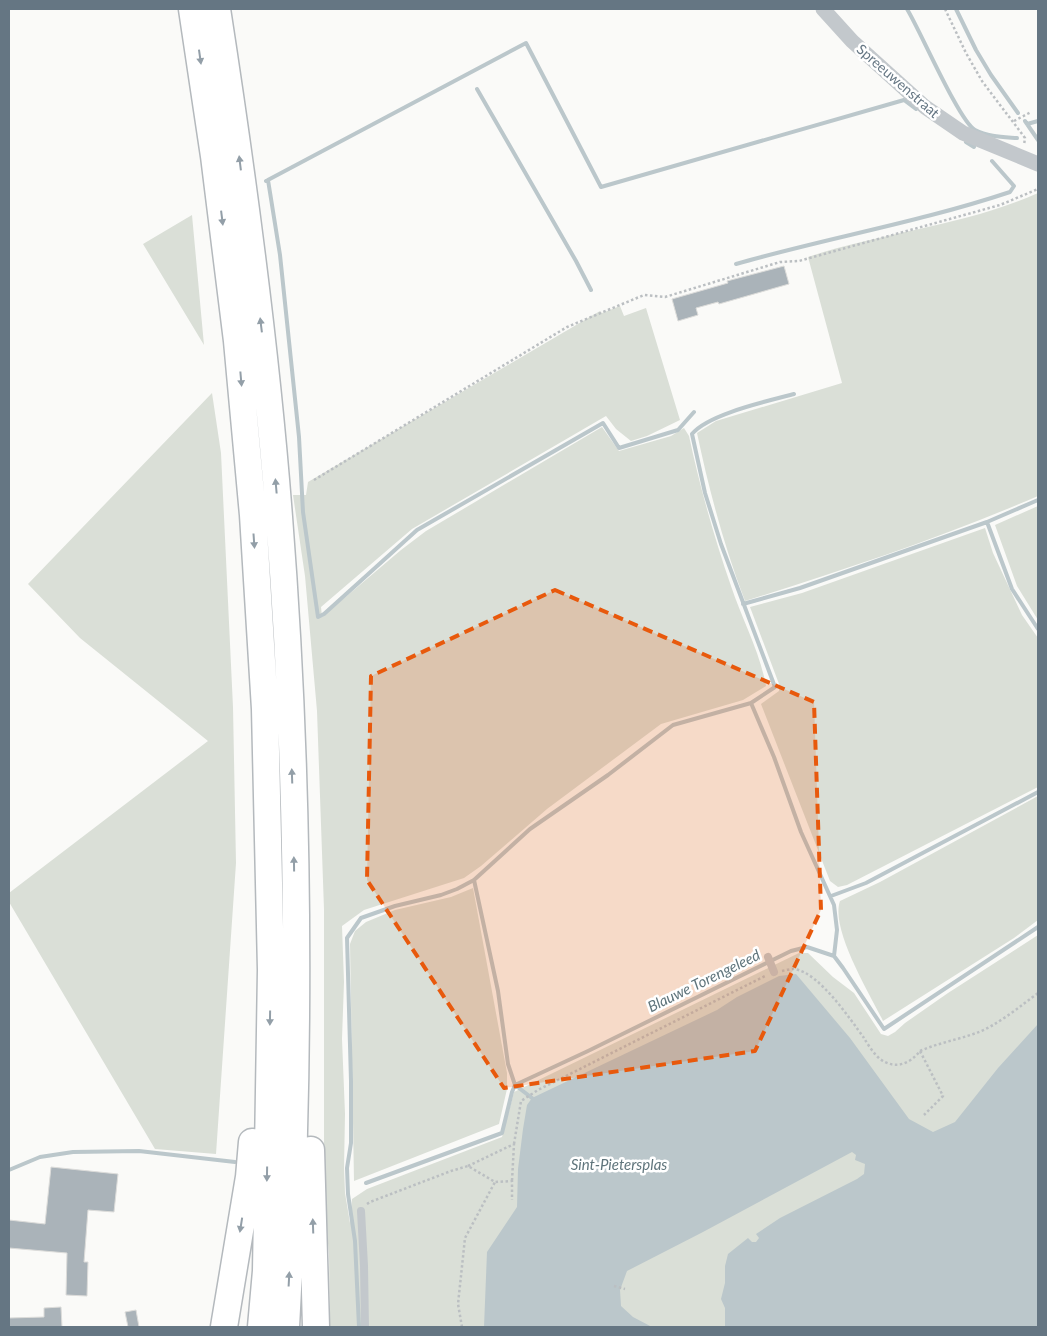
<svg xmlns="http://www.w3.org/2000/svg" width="1047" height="1336" viewBox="0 0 1047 1336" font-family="Lato,sans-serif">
	<rect width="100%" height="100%" fill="#fafaf8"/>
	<path fill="#dadfd7" d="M1038 193V496C943 537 844 570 745 601 724 546 709 490 697 433L716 421 842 383 808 257C883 232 965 226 1038 193Z
		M192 215 204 345 143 244Z
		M620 306 624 316 646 308 680 420 647 436 631 441 616 429 606 416 412 529 321 607 322 617 401 550 426 531 602 427 619 451 671 436 684 428 689 436C700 487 714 537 731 586 742 619 760 652 766 686L743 700 661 724 547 809 481 866 464 878 364 910 342 926 344 982 342 1039 345 1114 344 1168 345 1193 350 1223 352 1199 367 1189 502 1137 514 1092 799 953H808L833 977 854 993 881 1034 888 1036 895 1032 905 1023 948 993 1038 935V1327H330L329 1255 324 1196V909L317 711 305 576 293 495H306L308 482 600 311 602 313Z
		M212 393 221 453 233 707 236 863 216 1154 155 1149 9 902V893L208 741 80 638 28 584Z
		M1038 506V620L1017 586 995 525Z
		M985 528 993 553 1022 615 1038 638V787L847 885 838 887 830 881 761 704 779 691V684L750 607 802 593Z
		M1038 796V920L1014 938 883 1021C870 994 830 929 840 901L880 882Z
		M473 888 507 1073V1089L499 1124 354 1181 350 944 355 931 366 922 395 910 451 897Z"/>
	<path fill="#bbc7cb" d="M796 974 850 1038 909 1119 933 1132 955 1122 998 1068 1038 1024V1327H725V1308L721 1299 725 1283V1266L728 1254 748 1238 752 1242H756L759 1238 756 1234 780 1218 857 1179 864 1174 865 1164 855 1160 856 1155 852 1152 703 1232 627 1271 620 1290 621 1306 633 1317 652 1327H484L487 1252 517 1207 518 1169 523 1129 527 1105 532 1098 717 1010 737 997 779 976Z"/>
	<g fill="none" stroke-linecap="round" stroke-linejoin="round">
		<path stroke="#bbc7cb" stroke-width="4" d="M907 9C920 30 959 121 975 130 988 137 1003 137 1017 138
			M956 9 976 50 991 75 1018 113
			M477 89 576 261 591 290
			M1025 121 1038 140
			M1027 124 1038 121
			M966 142 974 147
			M268 180 280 255 299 437 303 512 318 617 324 614 417 530 603 423 619 448 678 430 694 412
			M266 181 526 43 601 187 904 100 916 109
			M736 264C827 238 920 222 1010 192L1014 186 992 161
			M794 394C768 401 708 414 692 434L705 493 721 544 775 687 751 703 774 757 801 832 834 905 837 930 834 956
			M987 522 1012 589 1038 629
			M743 604 800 588 987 522 1038 500
			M831 896 866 883 1038 792
			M532 1098 515 1085 508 1064 498 991 474 880 530 829 608 775 673 725 751 703
			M9 1170 40 1157 73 1152 139 1151 235 1162
			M366 1183 502 1133 512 1092 515 1085 588 1051 791 951 807 947 834 956 843 968 884 1029 1038 927
			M359 1327 355 1241 348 1194 347 1168 351 1143V1081L347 938 361 918 395 906 441 895 457 889 474 880"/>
	</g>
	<path fill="#aab3b9" stroke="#dcdcda" d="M784 266 789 284 719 304 718 302 696 308 698 315 678 321 672 299 728 283 727 281Z
		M51 1167 118 1174 114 1212 88 1210 84 1262H88L87 1296 66 1295 67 1253 9 1248V1220L45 1224Z
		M61 1307 62 1327H9V1318L44 1317V1308Z
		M136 1310 139 1327H128L125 1312Z"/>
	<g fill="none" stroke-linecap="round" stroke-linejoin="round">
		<defs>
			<path id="highway" d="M192 9 214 156 237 341 253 515 265 709 271 970 266 1271 261 1327
				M217 9C243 177 266 346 279 517 300 785 301 1058 286 1327
				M311 1150 316 1327
				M224 1327 249 1177 252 1142"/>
		</defs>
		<use href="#highway" stroke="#b4b9bd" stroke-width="29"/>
		<path stroke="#bbbfc2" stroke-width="2.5" stroke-dasharray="2.5 2.5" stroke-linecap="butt" d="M945 9 966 53 982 81 1025 138 1024 145
			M1014 121 1031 112
			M314 480 567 327 644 295 665 297 780 262 799 261 1000 205 1038 189
			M782 971C786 970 790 969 794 969 819 972 850 1019 864 1038 868 1045 874 1054 880 1059 895 1070 910 1064 920 1051L943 1096 924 1115
			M920 1051C938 1043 957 1040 976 1033 995 1027 1022 1005 1038 993
			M514 1144 521 1101 538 1090 765 976
			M468 1166 514 1144 512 1181
			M367 1204 370 1202 451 1171 468 1166 495 1182 512 1181V1200
			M614 1286 625 1289
			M462 1327 458 1304 465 1238 495 1182"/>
		<path stroke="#c3c8cc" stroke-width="8" d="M768 957 774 972
			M361 1211 364 1266 365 1327"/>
		<path stroke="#c3c8cc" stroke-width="15" d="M823 9 852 41 925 107 963 133 1038 164"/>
		<use href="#highway" stroke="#fff" stroke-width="26"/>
	</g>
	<defs><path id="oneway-solid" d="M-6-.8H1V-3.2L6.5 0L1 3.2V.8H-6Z" transform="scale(1.25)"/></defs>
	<g fill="#939fa8">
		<use href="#oneway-solid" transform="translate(200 57) rotate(82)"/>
		<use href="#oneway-solid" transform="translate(240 163) rotate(-97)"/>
		<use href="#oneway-solid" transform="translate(222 218) rotate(83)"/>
		<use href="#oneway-solid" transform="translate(261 325) rotate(-97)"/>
		<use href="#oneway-solid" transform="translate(241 379) rotate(85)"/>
		<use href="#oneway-solid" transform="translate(276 486) rotate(-95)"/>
		<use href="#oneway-solid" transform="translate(254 541) rotate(86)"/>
		<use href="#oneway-solid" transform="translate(292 776) rotate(-92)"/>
		<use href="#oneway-solid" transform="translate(294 864) rotate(-91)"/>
		<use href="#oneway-solid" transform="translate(270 1018) rotate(91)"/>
		<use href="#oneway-solid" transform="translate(267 1174) rotate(91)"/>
		<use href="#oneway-solid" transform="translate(241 1225) rotate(99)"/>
		<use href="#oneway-solid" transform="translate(313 1226) rotate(-92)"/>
		<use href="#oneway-solid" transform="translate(289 1279) rotate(-87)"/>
	</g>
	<path fill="#e8590c" fill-opacity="0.2" stroke="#e8590c" stroke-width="4" stroke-dasharray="10 6" stroke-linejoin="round" d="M555 590 814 702 821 910 755 1051 504 1088 367 880 371 676Z"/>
	<g text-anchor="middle" stroke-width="5" stroke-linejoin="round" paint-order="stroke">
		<g font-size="14" fill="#657683" stroke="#fff">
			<text transform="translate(898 81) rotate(41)" y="5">Spreeuwenstraat</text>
		</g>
		<g font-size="15" font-style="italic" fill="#60757c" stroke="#fff">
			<text transform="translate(704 981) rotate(-26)" y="5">Blauwe Torengeleed</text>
			<text x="619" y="1170">Sint-Pietersplas</text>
		</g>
	</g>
	<rect width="1047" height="1336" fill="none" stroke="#657683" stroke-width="20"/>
</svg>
